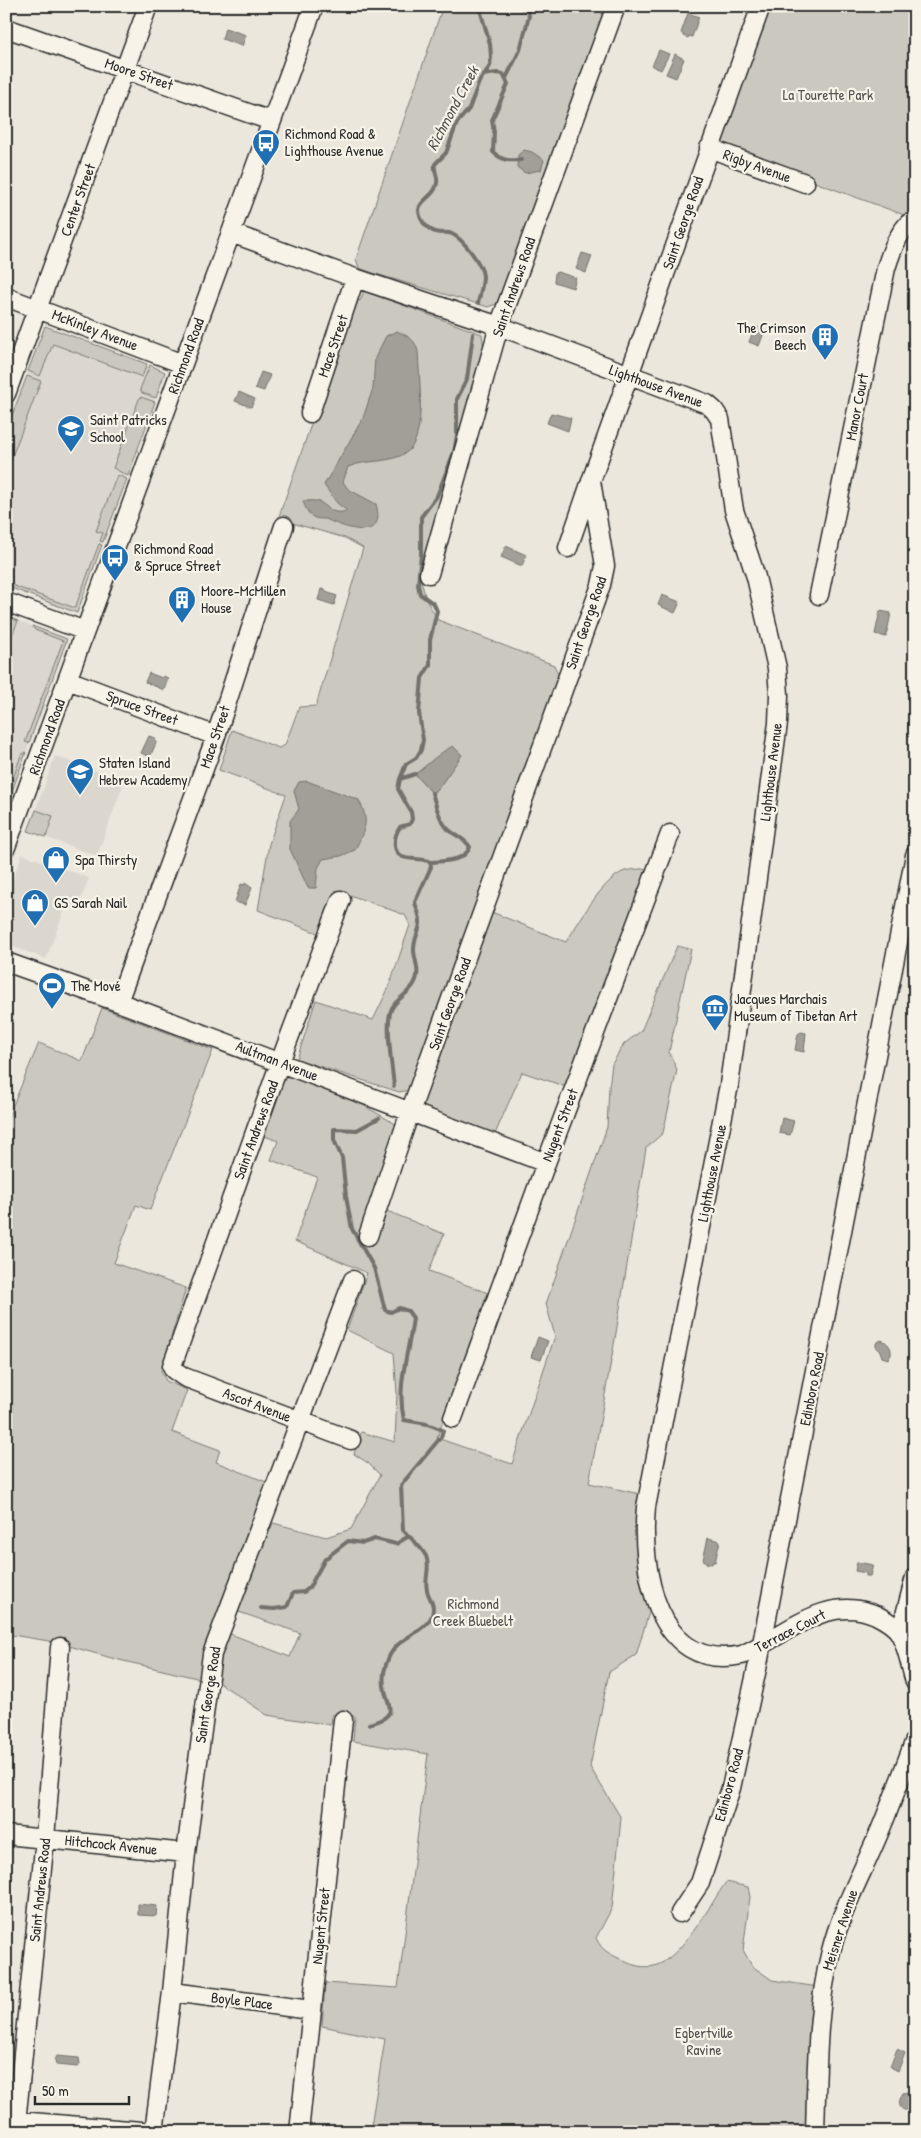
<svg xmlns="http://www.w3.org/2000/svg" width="921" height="2138" viewBox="0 0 921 2138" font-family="'Patrick Hand',sans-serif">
	<rect width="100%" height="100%" fill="#ebe7dd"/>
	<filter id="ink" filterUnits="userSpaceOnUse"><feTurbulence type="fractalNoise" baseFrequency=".02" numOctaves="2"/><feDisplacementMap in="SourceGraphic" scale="10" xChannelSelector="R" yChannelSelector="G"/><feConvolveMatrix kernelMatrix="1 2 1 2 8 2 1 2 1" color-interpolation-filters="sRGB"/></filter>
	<g filter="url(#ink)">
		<path fill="#dbd7ce" d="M45 326 165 372 77 613 6 586V431Z
			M8 617 67 639 9 800 6 799Z
			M55 756 124 782 97 856 28 831Z
			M22 854 89 878 77 910 66 906 46 959 6 944V898Z"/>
		<path fill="#cbc8bf" stroke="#7b7a75" d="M443 6H608L501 302 488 307 376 274 359 268 356 259Z
			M768 6H915V219L725 149 723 146V135Z
			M364 291 482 334 484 350 420 576 426 600 438 620 554 665 561 681 411 1090 399 1092 297 1059 316 1000 373 1020 389 987 410 925 405 915 336 890 320 934 258 910 269 844 286 795 219 770 232 730 279 748 285 745 299 707 316 706 363 548 345 538 278 519 355 299 360 301Z
			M45 326 147 364 142 377 53 344 40 376 28 371Z
			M150 365 165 372 156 398 142 393 140 389Z
			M27 376 41 381 6 472V431Z
			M141 397 155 402 128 476 113 468 139 399Z
			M117 475 127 479 103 542 100 541 103 533 96 531Z
			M99 544 102 545 77 613 6 586V583L75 608Z
			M8 617 18 621 10 640 6 639Z
			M32 626 67 639 29 743 25 742 63 641 35 630Z
			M26 752 9 800 6 799 21 755Z
			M36 810 53 816 46 837 28 831Z
			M652 868 570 1088 522 1072 495 1134 430 1111 424 1106 422 1099 489 911 566 942C579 923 602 879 625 871 633 869 643 869 652 868Z
			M677 946 691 949 669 1052 677 1070 663 1133 646 1148 615 1339 589 1483 640 1494 651 1606 636 1655 609 1672 590 1767 621 1818 612 1908 596 1938C603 1953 610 1953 624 1961 634 1966 643 1968 654 1966 680 1960 711 1904 726 1882L748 1887 750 1897 743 1950 752 1966 772 1980 818 1987 809 2054 806 2132 381 2130 370 2132 385 2039 322 2026 325 1983 398 1988 428 1754 353 1741 355 1716 332 1715 331 1725 267 1715 215 1680 228 1633 290 1657 300 1633 236 1611 273 1523 326 1537 351 1529 380 1475 368 1463 354 1454 361 1432 395 1442 397 1393 394 1353 347 1330 367 1273 295 1241 317 1177 271 1160 278 1141 262 1135 279 1086 285 1078H294L363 1105 399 1126 361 1237 376 1241 387 1211 444 1234 429 1271 488 1293 437 1438 512 1464 555 1336 546 1304 607 1127 609 1087 612 1064 624 1044 641 1031Z
			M102 1008 213 1050 150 1210 136 1205 114 1263 186 1288 161 1371 166 1381 187 1390 172 1432 220 1450 216 1462 269 1483 201 1679 115 1659 55 1642 6 1634V1122L39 1043 82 1061Z"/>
		<path fill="#a29f98" stroke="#72716c" d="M688 13 699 17 692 37 689 36 688 38 683 36V34L681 33Z
			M225 28 246 35 242 46 222 39Z
			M659 50 669 54 661 70 652 66Z
			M675 54 684 59 676 78 666 74Z
			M524 150 532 152 544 160 541 170 525 173 517 167 518 155Z
			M582 253 592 256 586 273 576 269Z
			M558 272 576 278 573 288 554 282 555 273Z
			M755 326 765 330 759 346 749 342Z
			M397 331C405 335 414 338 417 348 419 353 418 361 419 367 420 387 425 439 407 452 391 464 366 459 348 467L343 482 348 489 376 504C387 542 347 529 328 520 324 518 317 520 313 517 307 513 305 507 303 501 308 501 314 500 320 502 331 509 332 515 347 511L337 503 324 485 363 418 373 388 375 358 386 336Z
			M261 372 270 375 264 391 255 388Z
			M239 392 255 399 251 407 235 401Z
			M551 413 571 418 568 431 547 423Z
			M506 546 526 555 522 566 501 557Z
			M321 589 326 590V592L337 596 334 605 318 600Z
			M662 595 680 602 675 613 658 605Z
			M880 611 891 613 886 637 875 634Z
			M149 673 162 678 163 676 168 678 164 690 145 682Z
			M149 736 155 738 156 743 150 757 141 753Z
			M453 746 462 755 438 789 432 793 415 774C429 764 438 753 453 746Z
			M307 781 359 800C370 822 365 829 355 850L341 856 323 859 318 868 316 888H308L290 849V821L299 809 294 791 299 782Z
			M245 883 252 888 245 905 235 902 241 884 244 885Z
			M801 1032 806 1033 804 1052 795 1050 798 1034Z
			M782 1118 794 1121 790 1135 779 1133Z
			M538 1337 548 1341 541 1360 531 1357Z
			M881 1340C888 1342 892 1348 891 1355L888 1359 882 1357 880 1351 876 1348V1343Z
			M708 1538 720 1541 715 1562H712V1564L706 1563V1561L703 1560Z
			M857 1562 873 1565 870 1576H866V1573L855 1571Z
			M138 1904 157 1906 156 1916 138 1915Z
			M897 2049 905 2053 898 2071 890 2067Z
			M57 2056 79 2058 80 2064 78 2067 56 2065 55 2060Z
			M912 2091 913 2097 908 2101 910 2106 907 2110H904C897 2106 899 2100 903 2093Z"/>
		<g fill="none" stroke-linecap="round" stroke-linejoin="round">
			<path stroke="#72716c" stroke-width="4" d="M483 75 497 73 503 74 508 84 492 120 494 132 493 152C503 161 508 161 521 160
				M506 78 520 50 529 16 528 11 515 6
				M478 303C480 294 483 285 483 276 482 264 463 239 452 234 448 232 445 233 441 233 430 233 419 221 419 210 419 202 431 197 435 189 441 178 433 173 435 164L446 153 457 123 469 109 479 82 490 66 491 57 490 44 479 6
				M400 779 415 774
				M430 862C444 861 464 862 470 847 465 838 455 836 448 829 439 820 436 805 432 793
				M394 1086C392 1067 386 1031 390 1013 393 1000 408 995 414 984 421 973 415 962 414 951 413 940 421 928 420 921 420 915 416 908 415 902L431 867 430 862C419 855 399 865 395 847 394 840 396 833 400 827L410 824 412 819 411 812 398 789 400 779 406 764 416 758 421 750 423 740 419 713 422 678 430 665V640L437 611 434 604 420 594 418 585 421 555V517L437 496 454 452 457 435V399L467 379 473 334
				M261 1608 274 1609 287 1607 293 1593 304 1592 309 1588 325 1559 348 1541 363 1543 375 1539 396 1544 409 1536
				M369 1724C375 1722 385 1720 389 1713 392 1707 386 1698 385 1691 383 1683 383 1673 386 1665 393 1640 410 1639 425 1625 430 1621 433 1614 433 1608 433 1602 428 1596 427 1590 424 1579 431 1567 426 1556 420 1545 411 1539 403 1530L401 1485 441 1437 443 1430 427 1424 404 1420C396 1386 409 1352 413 1318L408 1311 399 1308 391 1312 385 1310 374 1268 352 1229 346 1196 342 1158 334 1140V1129L357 1130 379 1118"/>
			<defs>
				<path id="minor" d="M6 28 271 121
					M709 148 805 183
					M231 233 355 278 499 326 707 404 714 410 720 419 734 510 756 577 777 668 779 695 778 723 729 1085 646 1507C640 1569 657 1673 742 1655 785 1636 826 1593 876 1615 884 1619 896 1626 900 1634 907 1646 911 1668 915 1682
					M6 297 183 364
					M6 394 148 6
					M310 413 355 278
					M568 548 590 484
					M429 574 499 326 616 6
					M819 595 886 268C891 253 896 237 908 224L915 227
					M6 602 85 631
					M68 680 216 736
					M6 847 314 6
					M341 900 280 1062 172 1366 174 1370 184 1377 351 1440
					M6 962 118 1002 546 1163
					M118 1002 216 736 284 526
					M368 1236 410 1112 601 585 605 566 591 481 761 6
					M453 1418 546 1163 670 834
					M900 1634 915 1577
					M6 1835 186 1853
					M680 1913 700 1883 731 1788 758 1664 915 855
					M172 1992 311 2010
					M6 2120 154 2132
					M15 2132 45 1839 60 1647
					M154 2132 172 1992 186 1853 212 1654 353 1280
					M299 2132 343 1720
					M815 2132C817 2071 816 2010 831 1951 840 1915 857 1883 872 1849 888 1814 901 1776 915 1740"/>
			</defs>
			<use href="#minor" stroke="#2b2b2b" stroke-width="21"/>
			<use href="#minor" stroke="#f7f3e8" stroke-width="18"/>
		</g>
	</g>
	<defs>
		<symbol id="bus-pin" viewBox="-11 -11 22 30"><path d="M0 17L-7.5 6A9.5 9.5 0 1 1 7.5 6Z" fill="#1f6fb2" stroke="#f7f3e8"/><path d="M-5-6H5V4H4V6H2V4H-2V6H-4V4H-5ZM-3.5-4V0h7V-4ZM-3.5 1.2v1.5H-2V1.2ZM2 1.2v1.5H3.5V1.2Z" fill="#fff"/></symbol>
		<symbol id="building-pin" viewBox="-11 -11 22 30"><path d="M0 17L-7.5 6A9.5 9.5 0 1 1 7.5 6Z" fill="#1f6fb2" stroke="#f7f3e8"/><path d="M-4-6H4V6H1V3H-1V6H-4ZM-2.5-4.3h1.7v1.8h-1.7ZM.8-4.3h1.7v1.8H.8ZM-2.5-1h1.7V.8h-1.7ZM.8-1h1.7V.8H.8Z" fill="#fff"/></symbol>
		<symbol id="school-pin" viewBox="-11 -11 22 30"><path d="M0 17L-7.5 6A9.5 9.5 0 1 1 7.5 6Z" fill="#1f6fb2" stroke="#f7f3e8"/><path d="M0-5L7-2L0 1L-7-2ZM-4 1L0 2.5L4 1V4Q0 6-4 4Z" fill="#fff"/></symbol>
		<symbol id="shop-pin" viewBox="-11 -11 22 30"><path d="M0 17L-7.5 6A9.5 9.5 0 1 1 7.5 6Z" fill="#1f6fb2" stroke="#f7f3e8"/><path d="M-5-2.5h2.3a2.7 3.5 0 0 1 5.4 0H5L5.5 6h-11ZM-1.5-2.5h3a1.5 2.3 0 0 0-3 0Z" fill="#fff"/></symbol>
		<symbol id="stadium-pin" viewBox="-11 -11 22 30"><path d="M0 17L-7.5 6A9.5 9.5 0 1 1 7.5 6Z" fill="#1f6fb2" stroke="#f7f3e8"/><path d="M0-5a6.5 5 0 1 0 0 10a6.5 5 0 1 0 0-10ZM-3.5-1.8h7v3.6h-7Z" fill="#fff"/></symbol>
		<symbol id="museum-pin" viewBox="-11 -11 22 30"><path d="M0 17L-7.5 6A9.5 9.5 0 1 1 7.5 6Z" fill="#1f6fb2" stroke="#f7f3e8"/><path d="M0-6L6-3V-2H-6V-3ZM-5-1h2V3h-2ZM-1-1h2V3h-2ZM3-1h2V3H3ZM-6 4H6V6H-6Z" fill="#fff"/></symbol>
	</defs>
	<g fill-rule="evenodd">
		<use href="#bus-pin" x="250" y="127" width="32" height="43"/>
		<use href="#building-pin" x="809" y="321" width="32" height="43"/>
		<use href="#school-pin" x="55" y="413" width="32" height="43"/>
		<use href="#bus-pin" x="99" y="542" width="32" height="43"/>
		<use href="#building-pin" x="166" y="584" width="32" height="43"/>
		<use href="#school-pin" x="64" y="756" width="32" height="43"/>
		<use href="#shop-pin" x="40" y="844" width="32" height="43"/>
		<use href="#shop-pin" x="19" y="887" width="32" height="43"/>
		<use href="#stadium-pin" x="36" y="970" width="32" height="43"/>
		<use href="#museum-pin" x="699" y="992" width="32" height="43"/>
	</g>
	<g text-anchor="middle" stroke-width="4.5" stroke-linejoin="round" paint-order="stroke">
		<g font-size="15" fill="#2b2b2b" stroke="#f7f3e8">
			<text transform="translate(139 74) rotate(19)" y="5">Moore Street</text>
			<text transform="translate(757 166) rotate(20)" y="5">Rigby Avenue</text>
			<text transform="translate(78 200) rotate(-70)" y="5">Center Street</text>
			<text transform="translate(683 223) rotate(-71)" y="5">Saint George Road</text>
			<text transform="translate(514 287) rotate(-71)" y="5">Saint Andrews Road</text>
			<text transform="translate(95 330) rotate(21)" y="5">McKinley Avenue</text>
			<text transform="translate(333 346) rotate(-71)" y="5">Mace Street</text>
			<text transform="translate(186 356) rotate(-70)" y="5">Richmond Road</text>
			<text transform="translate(656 386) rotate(20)" y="5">Lighthouse Avenue</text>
			<text transform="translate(857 407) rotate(-79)" y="5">Manor Court</text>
			<text transform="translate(586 623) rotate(-71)" y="5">Saint George Road</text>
			<text transform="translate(142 708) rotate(20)" y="5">Spruce Street</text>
			<text transform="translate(47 737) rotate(-70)" y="5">Richmond Road</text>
			<text transform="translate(215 737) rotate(-71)" y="5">Mace Street</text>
			<text transform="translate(771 772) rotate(-83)" y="5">Lighthouse Avenue</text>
			<text transform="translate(450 1004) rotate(-70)" y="5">Saint George Road</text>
			<text transform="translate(277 1061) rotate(21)" y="5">Aultman Avenue</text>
			<text transform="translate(560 1125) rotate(-69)" y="5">Nugent Street</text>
			<text transform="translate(256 1130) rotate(-70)" y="5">Saint Andrews Road</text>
			<text transform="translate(712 1173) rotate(-79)" y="5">Lighthouse Avenue</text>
			<text transform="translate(812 1389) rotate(-79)" y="5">Edinboro Road</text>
			<text transform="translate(257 1405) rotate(21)" y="5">Ascot Avenue</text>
			<text transform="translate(790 1631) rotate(-27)" y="5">Terrace Court</text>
			<text transform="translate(208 1695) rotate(-81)" y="5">Saint George Road</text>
			<text transform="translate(729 1785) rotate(-75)" y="5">Edinboro Road</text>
			<text transform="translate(111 1845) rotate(6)" y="5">Hitchcock Avenue</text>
			<text transform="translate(40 1890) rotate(-84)" y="5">Saint Andrews Road</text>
			<text transform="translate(321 1926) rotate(-84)" y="5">Nugent Street</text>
			<text transform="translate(840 1930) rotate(-72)" y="5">Meisner Avenue</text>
			<text transform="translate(242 2001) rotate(7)" y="5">Boyle Place</text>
		</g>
		<g font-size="15" fill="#535250" stroke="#f7f3e8">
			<text x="828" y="100">La Tourette Park</text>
			<text x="473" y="1609">Richmond<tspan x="473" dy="17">Creek Bluebelt</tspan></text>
			<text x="704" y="2038">Egbertville<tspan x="704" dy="17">Ravine</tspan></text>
		</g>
		<g font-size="15" fill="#2b2b2b" stroke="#f7f3e8" text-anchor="start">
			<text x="285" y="139">Richmond Road &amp;<tspan x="285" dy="17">Lighthouse Avenue</tspan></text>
			<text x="806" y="333" text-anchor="end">The Crimson<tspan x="806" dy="17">Beech</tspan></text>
			<text x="90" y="425">Saint Patricks<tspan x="90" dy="17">School</tspan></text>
			<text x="134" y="554">Richmond Road<tspan x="134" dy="17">&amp; Spruce Street</tspan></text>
			<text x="201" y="596">Moore-McMillen<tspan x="201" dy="17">House</tspan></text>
			<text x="99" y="768">Staten Island<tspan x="99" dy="17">Hebrew Academy</tspan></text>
			<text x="75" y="865">Spa Thirsty</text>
			<text x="54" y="908">GS Sarah Nail</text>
			<text x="71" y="991">The Mové</text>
			<text x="734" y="1004">Jacques Marchais<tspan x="734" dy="17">Museum of Tibetan Art</tspan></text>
		</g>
		<g font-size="16" font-style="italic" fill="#555451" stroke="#f7f3e8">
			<text transform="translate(452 108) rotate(-62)" y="6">Richmond Creek</text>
		</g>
	</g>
	<rect width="921" height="2138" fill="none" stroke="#f7f3e8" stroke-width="25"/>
	<rect x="12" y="12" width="896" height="2113" fill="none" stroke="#2b2b2b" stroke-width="2" filter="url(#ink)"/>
	<path d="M35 2096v8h94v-8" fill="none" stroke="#2b2b2b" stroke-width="2.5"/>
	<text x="42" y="2096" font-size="15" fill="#2b2b2b" stroke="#f7f3e8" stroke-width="4" paint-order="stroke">50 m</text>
</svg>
